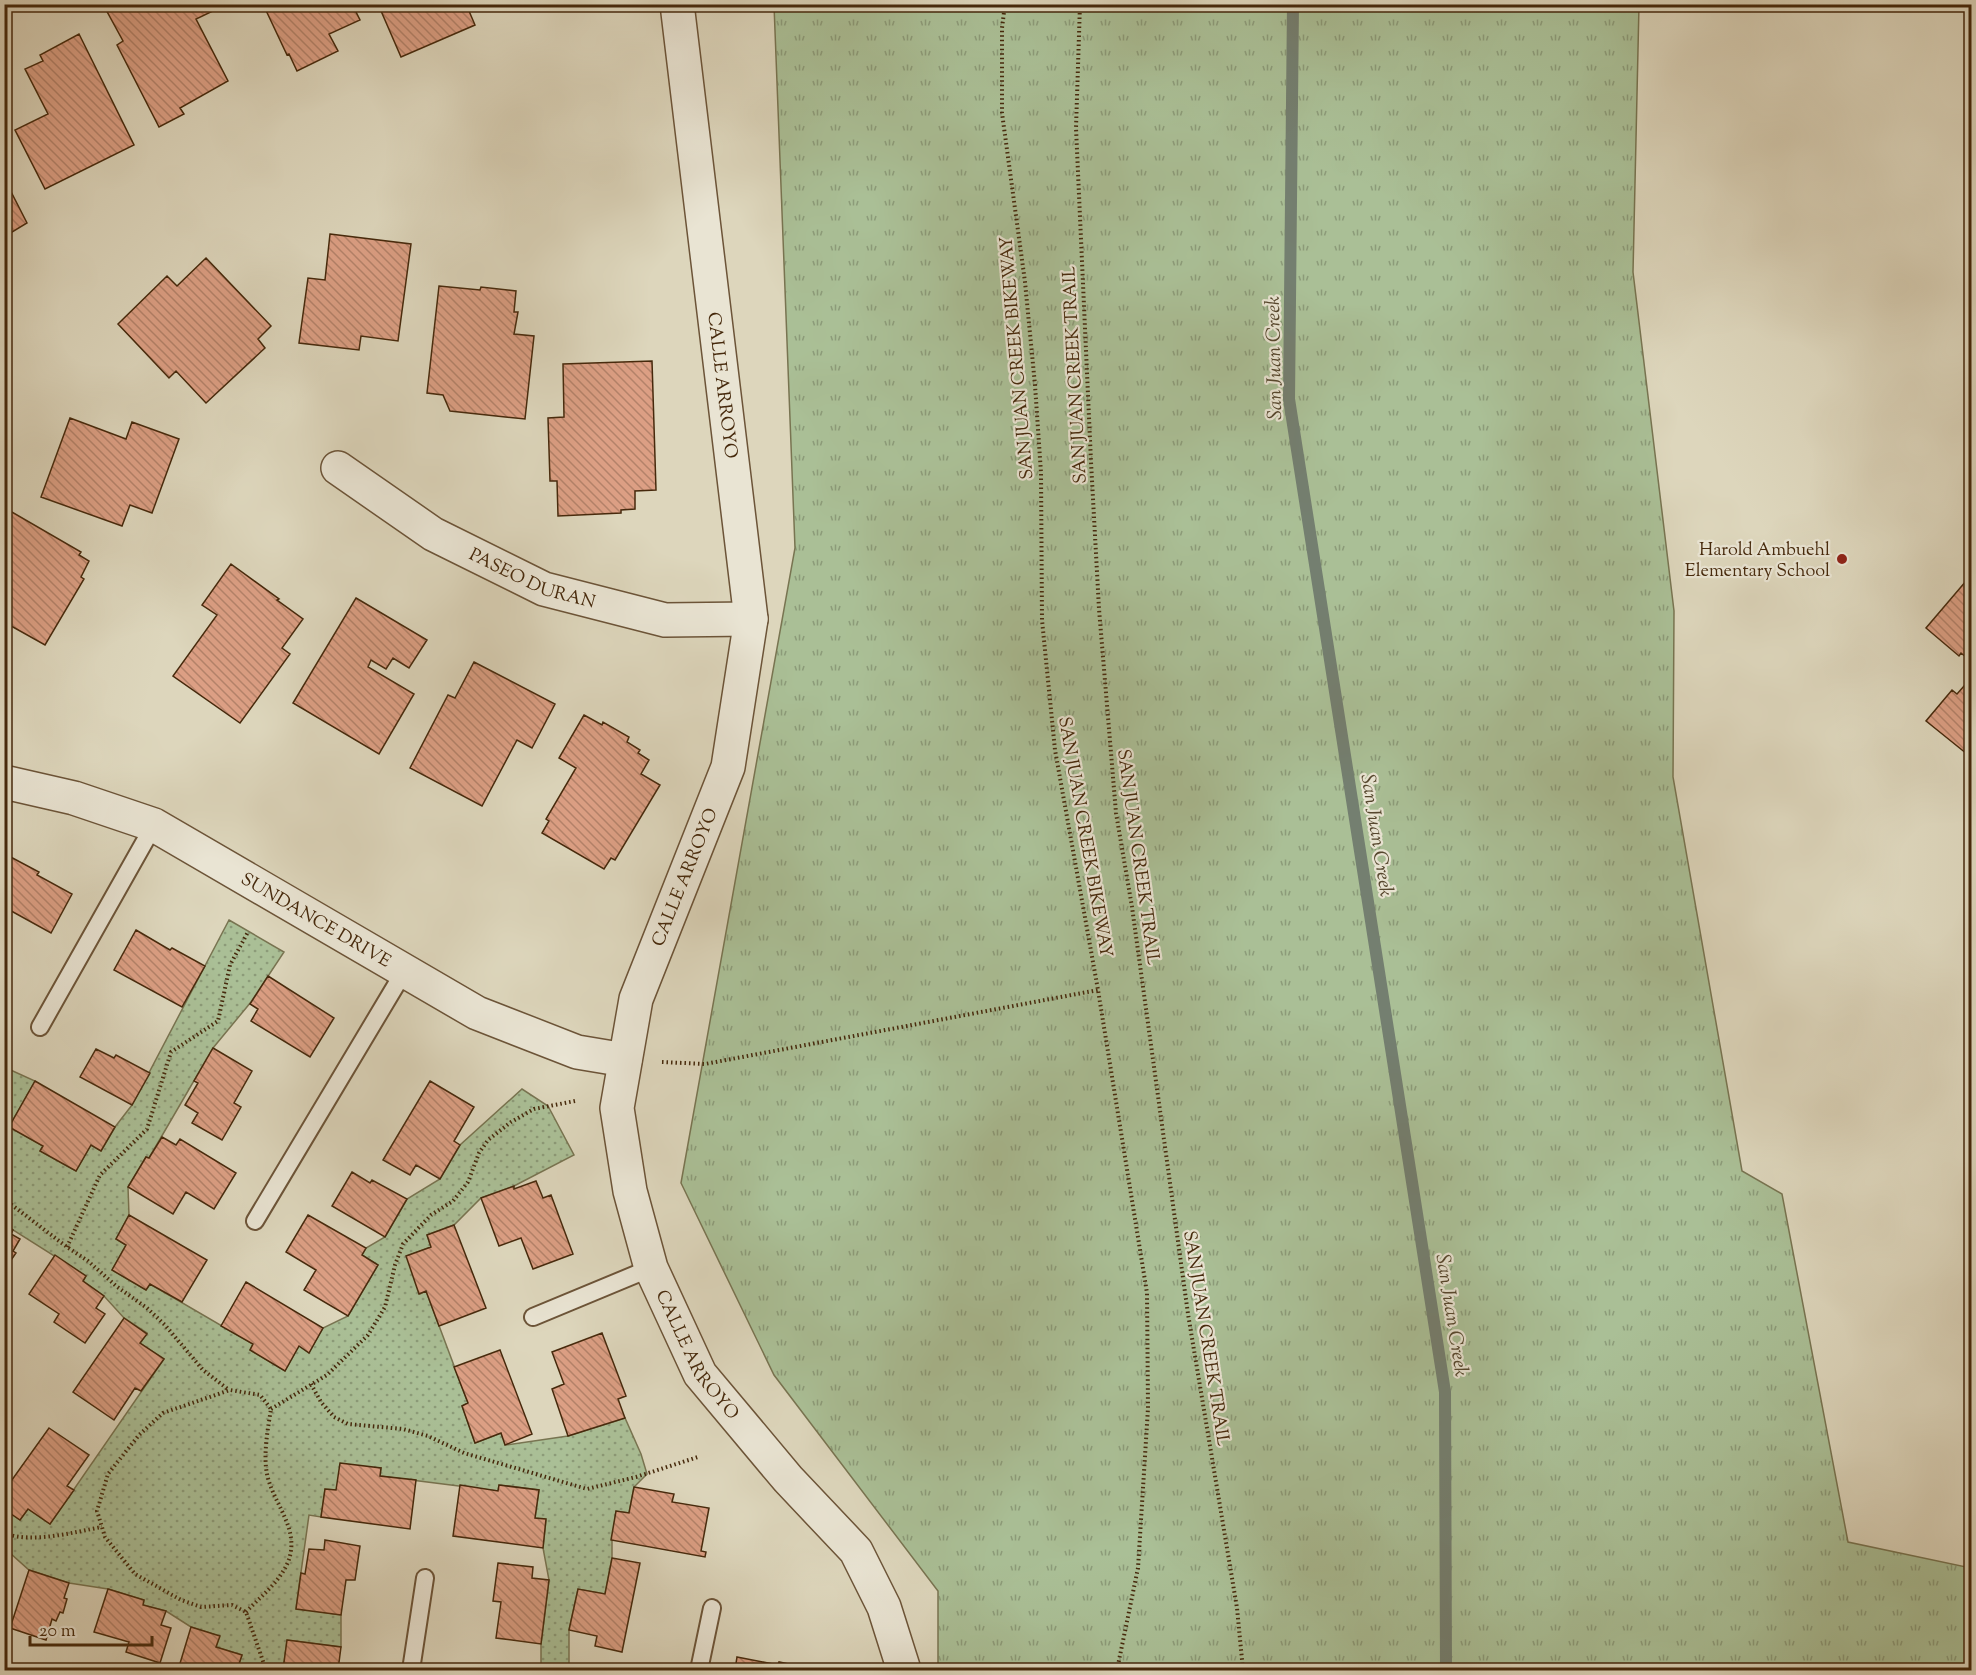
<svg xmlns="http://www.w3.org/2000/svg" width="1976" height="1675" viewBox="0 0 1976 1675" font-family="'Sorts Mill Goudy',serif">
	<defs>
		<pattern id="grass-tufts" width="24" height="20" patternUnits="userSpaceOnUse" patternTransform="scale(1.5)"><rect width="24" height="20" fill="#aabf96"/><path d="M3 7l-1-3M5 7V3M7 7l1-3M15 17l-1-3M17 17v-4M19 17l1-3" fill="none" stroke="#8c9b79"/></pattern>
		<pattern id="park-dots" width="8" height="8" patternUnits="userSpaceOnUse" patternTransform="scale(1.5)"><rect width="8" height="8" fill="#aabf96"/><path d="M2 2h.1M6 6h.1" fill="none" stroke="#8c9b79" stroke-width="1.8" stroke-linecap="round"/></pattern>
		<pattern id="building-back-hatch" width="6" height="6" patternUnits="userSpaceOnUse" patternTransform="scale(1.5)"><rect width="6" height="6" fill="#dc9f84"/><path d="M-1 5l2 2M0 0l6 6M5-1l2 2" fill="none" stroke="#b4826a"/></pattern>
	</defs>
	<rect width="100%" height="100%" fill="#ddd6bc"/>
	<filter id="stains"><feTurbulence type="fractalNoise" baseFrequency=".00333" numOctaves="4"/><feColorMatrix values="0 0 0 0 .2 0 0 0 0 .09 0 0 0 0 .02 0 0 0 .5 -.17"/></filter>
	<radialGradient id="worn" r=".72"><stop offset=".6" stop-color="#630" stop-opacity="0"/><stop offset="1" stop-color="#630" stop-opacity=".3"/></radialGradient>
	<path fill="url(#grass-tufts)" stroke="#787451" stroke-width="1.5" d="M774 5H1639L1633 272 1674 611 1673 777 1742 1171 1782 1194 1848 1542 1971 1568V1611L1964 1670H938V1591L774 1375 681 1183 795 548Z"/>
	<path fill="url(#park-dots)" stroke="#787451" stroke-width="1.5" d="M229 920 284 952 251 1002 213 1048 149 1158 146 1157 128 1187 129 1215 116 1239 126 1245 112 1270 146 1290 150 1284 253 1344 250 1350 285 1371 299 1346 309 1353 323 1328 348 1316 378 1265 362 1255 366 1248 385 1237 407 1199 440 1179 460 1145 522 1089 548 1106 574 1155 514 1186 481 1198 454 1225 427 1235 431 1247 407 1256 420 1294 426 1291 468 1403 462 1406 475 1443 501 1433 506 1445 568 1436 625 1418 641 1454 647 1474 634 1487 629 1513 616 1511 612 1540V1558L605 1594 578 1589 569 1630V1670H541V1644L549 1580 543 1548 546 1520 535 1518 539 1490 499 1485 498 1491 380 1476 381 1468 336 1490 325 1489 321 1517 309 1515 296 1608 341 1615V1647L287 1640 283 1670H237L242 1655 216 1647 219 1636 191 1627 166 1611 143 1605 144 1600 108 1589 69 1583 29 1570 11 1554 5 1552V1509L20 1520 28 1509 50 1524 164 1359 140 1343 147 1333 124 1318 104 1296 83 1281 86 1276 13 1230 5 1223 4 1067 35 1081 9 1127 43 1146 40 1151 76 1171 91 1145 101 1151 115 1127 132 1105Z"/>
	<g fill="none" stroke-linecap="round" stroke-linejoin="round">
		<path stroke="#747f70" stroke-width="12" d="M1293 4 1289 399 1445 1392 1446 1670"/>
	</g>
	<path fill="url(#building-back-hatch)" stroke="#46290c" stroke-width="1.5" d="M108 4H209L213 11 196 19 228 81 180 108 184 114 159 127 117 45 123 41 104 6Z
		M243 4H259L246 11Z
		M263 4H352L360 20 329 34 338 51 297 71 289 54 287 55Z
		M378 4H466L475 25 401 57Z
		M79 34 134 145 45 189 15 130 48 114 25 69 43 61 40 55Z
		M4 178 27 223 4 237Z
		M330 234 411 244 398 341 361 336 359 350 299 343 308 278 325 280Z
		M206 258 271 326 258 339 265 348 206 403 176 371 169 378 118 324 167 276 177 286Z
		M439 286 480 290 481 287 516 291 514 312H518L514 334 534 336 525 419 450 411 443 395 427 393Z
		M652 361 656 490 635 491V509L621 510V513L558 516 557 481H550L548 418 564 417 563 364Z
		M70 418 126 439 132 422 179 439 152 513 130 505 122 526 41 497Z
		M5 508 81 552 79 555 89 561 81 577 84 579 45 645 4 622V605L7 600 4 599Z
		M231 564 279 599 277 600 303 619 282 648 290 654 240 723 173 676 217 615 202 605Z
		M1972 574V662L1961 653 1959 656 1926 628Z
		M356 598 427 640 409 668 393 658 386 669 371 660 368 667 414 694 379 754 293 703Z
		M474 662 555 704 532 748 517 740 482 806 410 768 448 695 455 698Z
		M1972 677V758L1926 721 1952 690 1957 694Z
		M584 715 602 725 603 722 629 737 627 742 640 750 638 753 649 760 641 774 660 785 615 860 611 858 604 869 542 833 549 821 546 819 576 768 559 758Z
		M5 854 39 872 37 875 72 894 51 933 4 907Z
		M136 930 170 950 172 948 205 966 182 1007 114 970Z
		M268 976 334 1018 310 1057 251 1021 258 1009 250 1004Z
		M213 1048 252 1071 234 1103 241 1107 222 1140 192 1123 198 1113 185 1105 198 1083 194 1081Z
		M96 1049 114 1058 116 1055 150 1073 132 1105 80 1077Z
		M35 1081 115 1127 101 1151 91 1145 76 1171 40 1151 43 1146 9 1127Z
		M430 1081 474 1107 454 1141 460 1145 440 1179 416 1165 410 1175 383 1160Z
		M162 1137 176 1145 180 1139 236 1173 214 1209 186 1192 173 1214 128 1187 146 1157 149 1158Z
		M352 1172 370 1183 372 1180 407 1199 385 1237 332 1206Z
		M536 1181 543 1198 551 1195 573 1254 533 1269 521 1238 499 1246 481 1198 514 1186V1189Z
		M129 1215 207 1260 182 1302 150 1284 146 1290 112 1270 126 1245 116 1239Z
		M308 1215 366 1248 362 1255 378 1265 348 1316 304 1290 316 1270 286 1252Z
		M5 1225 13 1230 11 1234 20 1239 13 1251 16 1253 7 1266 4 1264Z
		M454 1225 486 1308 439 1326 426 1291 419 1294 406 1256 431 1247 427 1235Z
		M55 1255 86 1276 83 1281 104 1296 96 1308 105 1314 85 1343 54 1322 59 1314 29 1294Z
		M246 1282 323 1328 309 1353 299 1346 285 1371 250 1350 253 1344 221 1326Z
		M124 1318 147 1334 140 1343 164 1359 141 1391 135 1388 114 1420 73 1392Z
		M602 1333 626 1396 618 1399 625 1418 568 1436 552 1389 564 1384 552 1352Z
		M500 1350 532 1434 505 1445 501 1433 475 1443 462 1406 468 1403 454 1367Z
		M49 1428 89 1455 67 1486 74 1490 50 1524 28 1509 20 1520 4 1509V1491Z
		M340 1463 381 1468 380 1476 416 1480 410 1529 321 1517 325 1489 336 1490Z
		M460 1485 498 1491 499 1485 539 1490 535 1518 546 1519 543 1548 453 1536Z
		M634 1487 674 1494 672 1502 709 1508 701 1551 706 1552 705 1557 611 1540 616 1511 629 1513Z
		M325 1540 360 1546 355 1580H346L341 1615 296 1609 301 1573 305 1574 309 1549 324 1550Z
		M4 1552 11 1554 4 1574Z
		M612 1558 640 1563 622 1652 595 1646 597 1636 569 1630 578 1589 605 1594Z
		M498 1563 533 1567 532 1578 549 1580 541 1644 496 1638 501 1602 493 1601Z
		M29 1570 69 1583 64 1598 67 1599 63 1613 60 1612 56 1621 52 1619 46 1640 10 1628Z
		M108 1589 144 1600 143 1605 166 1611 161 1625 171 1628 160 1663 126 1652 129 1642 94 1632Z
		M191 1627 220 1636 216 1647 242 1655 237 1670H178Z
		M287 1640 341 1647 338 1670H283Z
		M737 1657 778 1665 779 1662 816 1670H735Z
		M570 1664 602 1670H569Z"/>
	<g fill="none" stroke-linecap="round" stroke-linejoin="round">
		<defs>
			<path id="service" d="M40 1027 154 825
				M255 1221 405 970
				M533 1317 651 1268
				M411 1670 425 1578
				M699 1670 712 1608"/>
			<g id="minor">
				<path id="s1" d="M338 468 433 534 544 589 665 620 751 619"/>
				<path id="s2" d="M4 782 74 798 154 825 477 1013 577 1052 625 1060"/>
			</g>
			<g id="tertiary">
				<path id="s3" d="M677 4 751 619 728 767 636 999 617 1108 630 1191 651 1268 700 1374 788 1479 856 1551 884 1607 903 1667 902 1670"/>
			</g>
		</defs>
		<use href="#service" stroke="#6c5438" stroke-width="20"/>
		<use href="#minor" stroke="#6c5438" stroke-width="36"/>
		<use href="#tertiary" stroke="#6c5438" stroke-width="36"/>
		<path stroke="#46290c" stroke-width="4" stroke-dasharray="1.5 3" stroke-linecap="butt" d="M1005 4 1002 28V113L1025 282 1035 385 1041 473 1042 620 1055 750 1098 990 1147 1293 1148 1408 1138 1568 1117 1670
			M1080 4 1076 128 1091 462 1099 609 1116 813 1132 907 1188 1314 1237 1608 1243 1670
			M662 1062 705 1064 1098 990
			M4 1199 67 1247 88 1261 116 1286 147 1308 165 1325 203 1370 229 1390
			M67 1247 100 1175 147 1129 171 1052 218 1021 230 965 248 932
			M311 1384 321 1402 334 1417 348 1424 403 1429 428 1436 464 1453 587 1489 636 1477 698 1457
			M271 1409 327 1375 368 1335 385 1307 395 1265 403 1244 431 1215 453 1201 468 1182 479 1153 488 1140 511 1122 534 1109 575 1101
			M4 1533C32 1544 74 1532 102 1527
			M246 1612C261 1596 279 1583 288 1562 301 1529 273 1504 267 1474 263 1454 268 1428 271 1409L260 1395 230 1390 163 1413 139 1435 108 1474 97 1511 105 1537 135 1574 181 1600 201 1607 232 1605 246 1612 266 1670"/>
		<use href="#service" stroke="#e9e4d3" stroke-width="16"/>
		<use href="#minor" stroke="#e9e4d3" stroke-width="33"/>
		<use href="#tertiary" stroke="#e9e4d3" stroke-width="33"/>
	</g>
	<circle fill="#8f2418" stroke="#e9e4d3" stroke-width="2" cx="1842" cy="559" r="6"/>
	<g text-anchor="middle" stroke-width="4.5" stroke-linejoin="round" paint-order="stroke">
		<g font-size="18" fill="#46290c" stroke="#e9e4d3">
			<text transform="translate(1016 358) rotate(-95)" y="6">SAN JUAN CREEK BIKEWAY</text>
			<text transform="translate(1074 375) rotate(-93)" y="6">SAN JUAN CREEK TRAIL</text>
			<text dy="6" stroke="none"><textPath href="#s3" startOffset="384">CALLE ARROYO</textPath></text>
			<text dy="6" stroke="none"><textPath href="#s1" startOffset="225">PASEO DURAN</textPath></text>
			<text transform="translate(1086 837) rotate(80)" y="6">SAN JUAN CREEK BIKEWAY</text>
			<text transform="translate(1139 857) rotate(82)" y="6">SAN JUAN CREEK TRAIL</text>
			<text transform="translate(684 877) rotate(-68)" y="6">CALLE ARROYO</text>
			<text dy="6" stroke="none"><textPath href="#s2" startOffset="344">SUNDANCE DRIVE</textPath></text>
			<text transform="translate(1207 1338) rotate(81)" y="6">SAN JUAN CREEK TRAIL</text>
			<text dy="6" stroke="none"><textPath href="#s3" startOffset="1392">CALLE ARROYO</textPath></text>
		</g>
		<g font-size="18" fill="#46290c" stroke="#e9e4d3" text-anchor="end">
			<text x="1830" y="555">Harold Ambuehl<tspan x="1830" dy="21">Elementary School</tspan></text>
		</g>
		<g font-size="20" font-style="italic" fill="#55462d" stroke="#e9e4d3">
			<text transform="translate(1273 358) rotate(-91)" y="7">San Juan Creek</text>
			<text transform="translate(1378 835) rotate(81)" y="7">San Juan Creek</text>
			<text transform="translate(1453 1315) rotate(81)" y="7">San Juan Creek</text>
		</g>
	</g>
	<rect width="1976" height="1675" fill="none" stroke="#ddd6bc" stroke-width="24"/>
	<rect x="6" y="6" width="1964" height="1663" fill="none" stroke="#46290c" stroke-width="3"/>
	<rect x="12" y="12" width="1952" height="1651" fill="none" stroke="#46290c" stroke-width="1.5"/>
	<path d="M30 1636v9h122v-9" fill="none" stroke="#46290c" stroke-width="3"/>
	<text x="39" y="1636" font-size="18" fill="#46290c" stroke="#e9e4d3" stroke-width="4.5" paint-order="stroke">20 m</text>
	<rect width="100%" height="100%" filter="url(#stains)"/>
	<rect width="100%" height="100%" fill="url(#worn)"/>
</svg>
